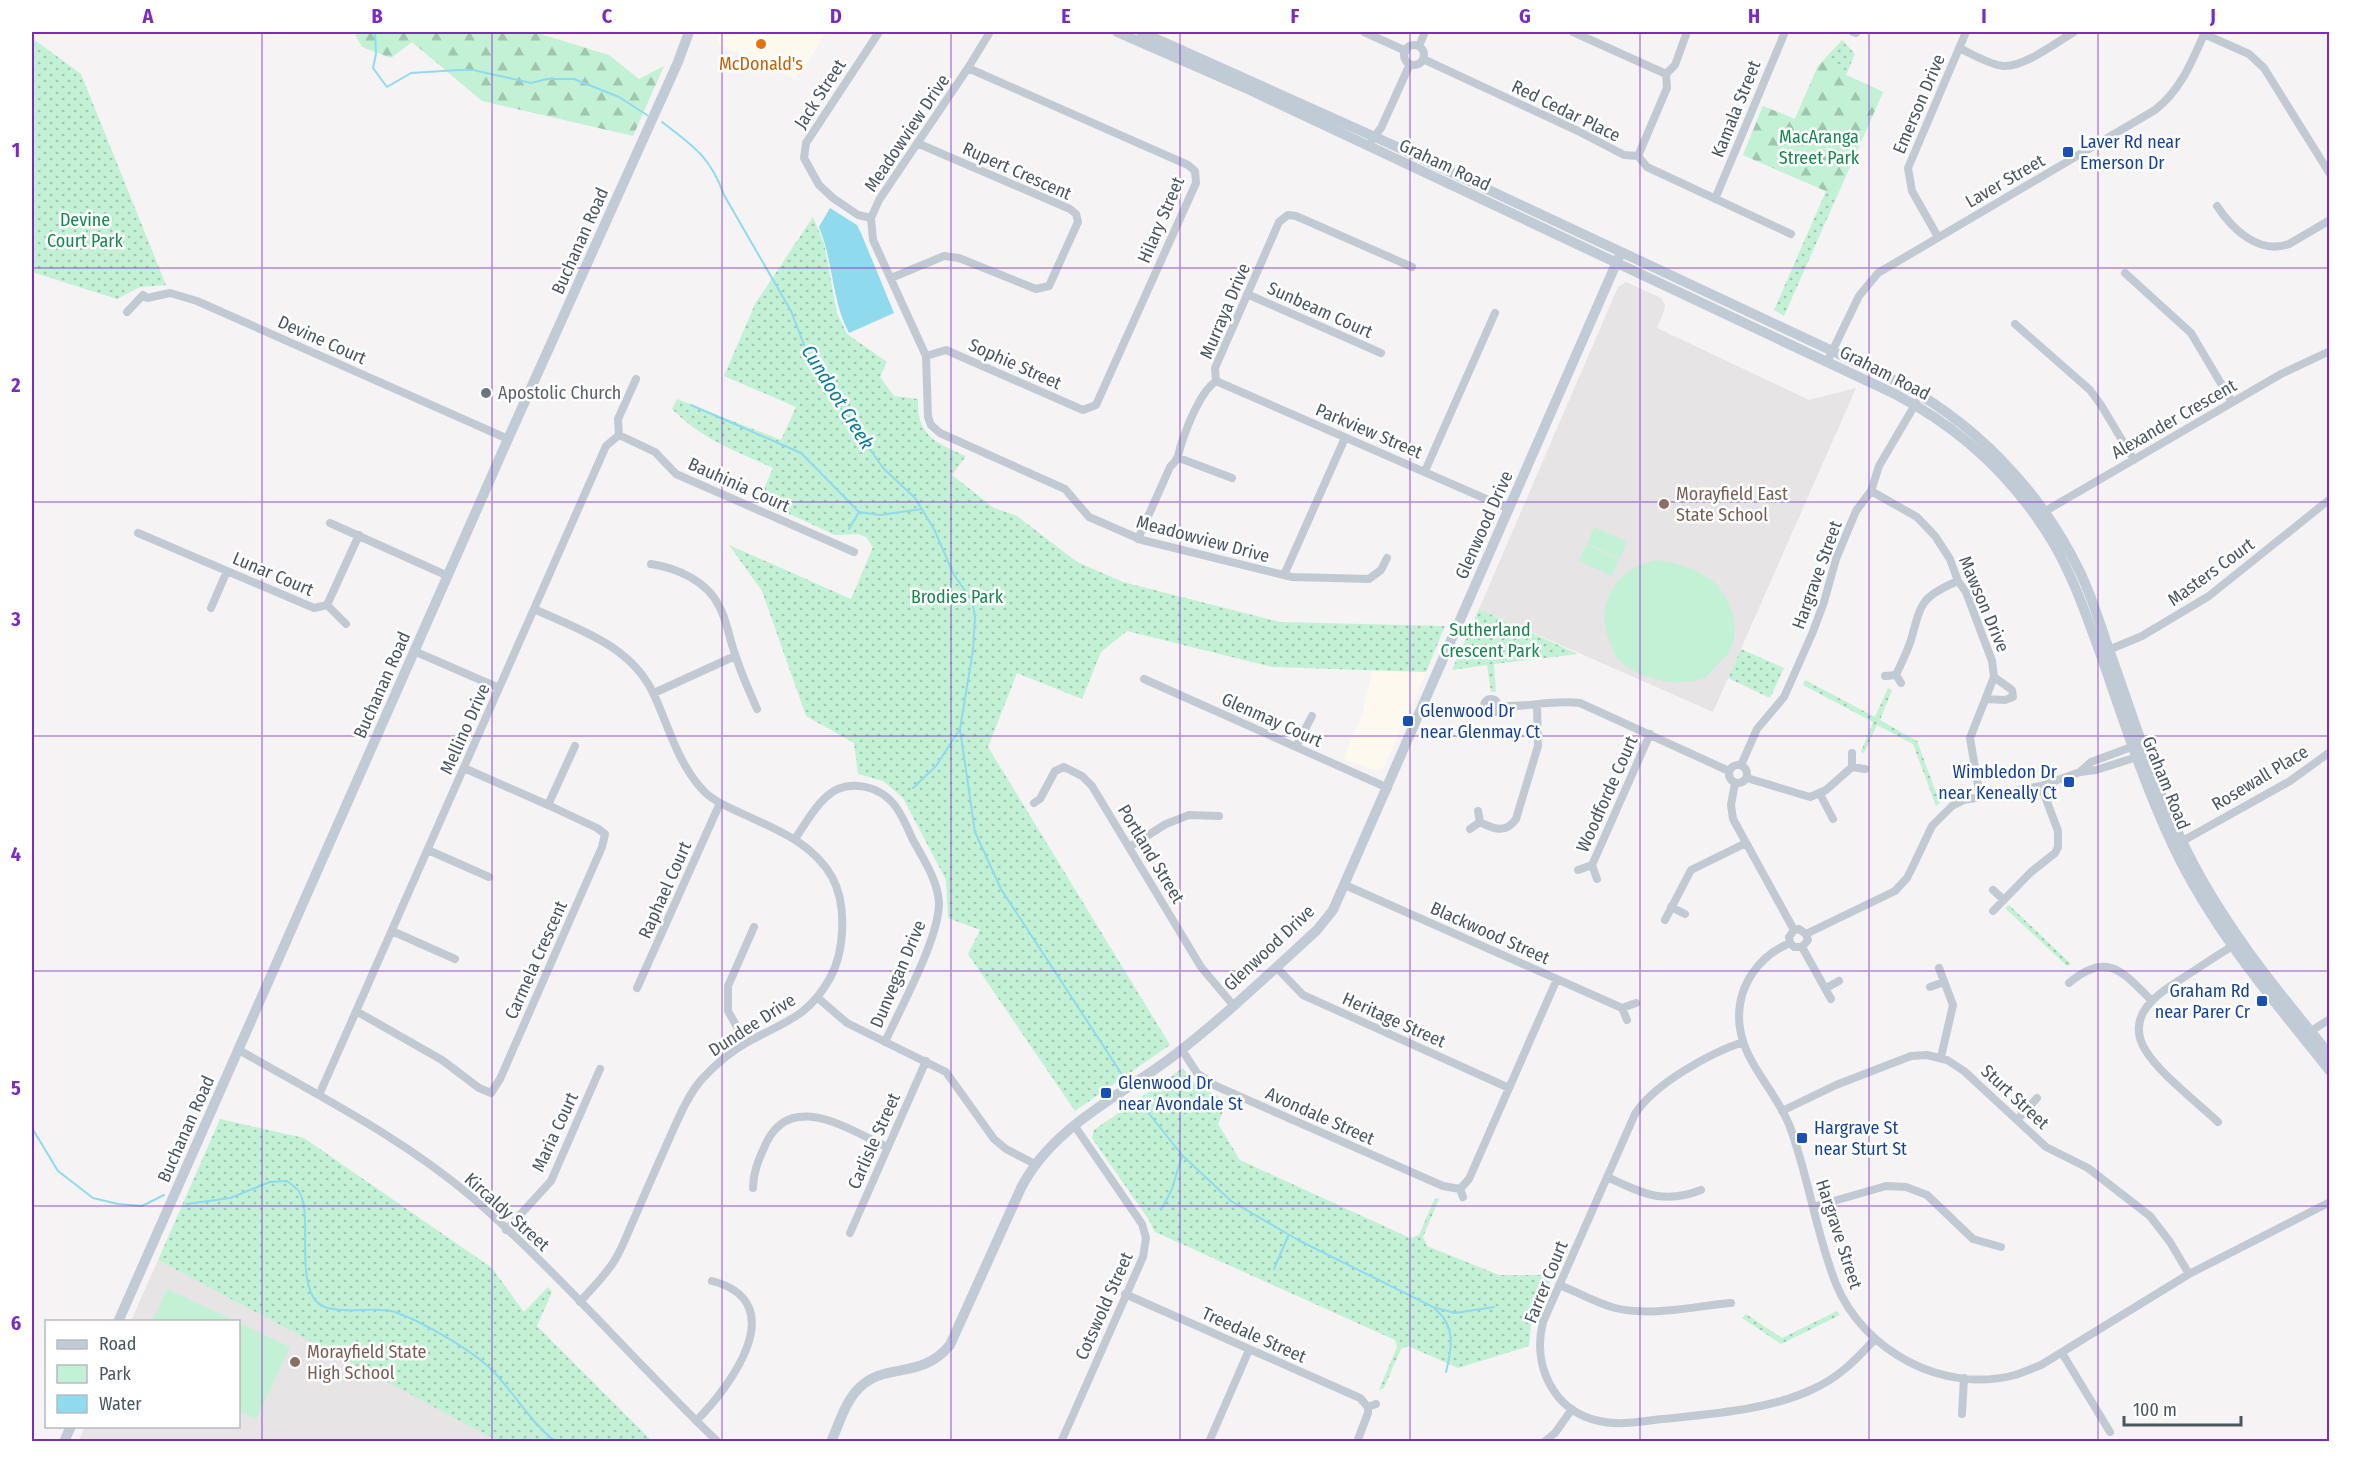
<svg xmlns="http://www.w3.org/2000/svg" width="2361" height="1473" viewBox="0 0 2361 1473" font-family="'Fira Sans Condensed',sans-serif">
	<defs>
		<pattern id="green-dots" width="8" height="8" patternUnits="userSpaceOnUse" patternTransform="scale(1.5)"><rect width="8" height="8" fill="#c3f1d5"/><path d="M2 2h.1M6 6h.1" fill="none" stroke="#a0c6b0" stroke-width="1.8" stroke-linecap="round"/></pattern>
		<pattern id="forest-firs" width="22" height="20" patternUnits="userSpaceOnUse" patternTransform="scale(1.5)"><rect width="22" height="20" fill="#c3f1d5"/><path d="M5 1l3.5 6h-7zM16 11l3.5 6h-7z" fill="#a0c6b0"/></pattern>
	</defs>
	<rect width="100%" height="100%" fill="#f5f3f3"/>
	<path fill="#fdf9ef" d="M720 32H827L796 79 717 44Z
		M1372 670 1426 672 1384 767 1378 771 1343 759 1362 715Z"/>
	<path fill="#e6e4e5" d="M1626 282 1661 298 1665 305 1664 311 1657 328 1809 400 1856 388 1713 712 1479 609 1618 287Z
		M158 1260 427 1402 498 1441 78 1442 85 1427 238 1426V1322L131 1321Z"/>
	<path fill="url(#green-dots)" d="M32 38 81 74 166 285 140 287 117 299 32 272Z
		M1842 40 1855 54 1846 75 1883 92 1784 316 1774 310 1826 191 1743 155 1763 106 1795 119 1818 66Z
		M813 217 824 243 837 313 847 334 887 362 880 377 894 396 918 399C916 436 937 443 966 456L952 475 994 508 1017 516 1077 562 1123 582 1280 622 1445 626 1426 672 1272 667 1127 631 1101 652 1082 699 1017 673 988 747 1170 1045 1075 1111 968 954 980 930 948 918 946 880 903 798 883 781 858 774 854 743 806 716 762 591 729 545 851 599 873 547 866 537 858 534 835 535 759 500 773 468C734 450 703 440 672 409L677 399 781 440 796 407 724 376 755 304Z
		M1479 609 1578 654 1494 664 1496 692H1491L1487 665 1452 670Z
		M1741 649 1784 668 1770 698 1728 678Z
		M1805 680 1875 717 1888 688 1892 690 1880 720 1917 741 1940 803 1936 806 1913 744 1877 725 1864 753 1861 752 1873 722 1803 685Z
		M2009 905 2071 964 2067 966 2005 908Z
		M1183 1068 1195 1084 1227 1101 1218 1124 1240 1160 1410 1238 1419 1235 1435 1198 1439 1199 1423 1237 1427 1246 1499 1275H1553L1531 1326 1529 1346 1458 1368 1408 1346 1401 1349 1384 1388 1379 1390 1397 1347 1395 1340 1155 1232 1149 1220 1092 1138 1094 1130Z
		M220 1119 304 1138 492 1268 524 1312 548 1287 552 1292 537 1326 652 1441H498L158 1260Z
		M1837 1311 1840 1315 1781 1344 1742 1318 1746 1314 1782 1338Z"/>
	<path fill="url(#forest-firs)" d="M354 32H534L609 55 639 79 664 66 633 136 482 101 412 42 391 58 362 47Z
		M1824 60 1847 71 1846 75 1883 92 1837 196 1743 155 1763 106 1795 119 1818 66Z"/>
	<path fill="#c3f1d5" d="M1594 527 1627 542 1620 558 1587 544Z
		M1586 545 1619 559 1612 576 1579 561Z
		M1657 560C1674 563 1693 567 1708 578 1730 593 1743 627 1729 652 1727 656 1721 661 1717 665 1713 669 1708 676 1704 678 1680 689 1635 678 1618 659 1614 655 1612 647 1610 642 1597 614 1608 583 1635 567 1641 564 1650 562 1657 560Z
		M167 1289 235 1321H152Z
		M239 1323 290 1347 256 1419 239 1411Z"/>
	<path fill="#90daee" d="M830 208 857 225 861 233 894 313 849 333C831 299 834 263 819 227Z"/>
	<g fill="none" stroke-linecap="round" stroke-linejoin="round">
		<path stroke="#90daee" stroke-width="2" d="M375 32 376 54 373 68 387 87 411 73 459 70H473L531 83 547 79H574L619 97 647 115
			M662 122C693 146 710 156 724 195L791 311 806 350 837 402 883 468 915 498 934 529 954 575 972 600 975 617 973 650 960 729 975 832 1001 889 1121 1073
			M691 405 801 453 859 512 880 515 922 509
			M849 529 859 512
			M913 788 936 766 960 729
			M1139 1101 1182 1155 1231 1201 1298 1240 1433 1307 1455 1313 1494 1307
			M32 1128 58 1171 93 1198 118 1204 142 1206 164 1195
			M187 1204 230 1198 270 1182 287 1181C291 1184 295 1187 298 1190 314 1210 295 1276 316 1301 330 1318 375 1305 395 1312 423 1322 472 1350 493 1371 515 1394 530 1422 556 1442
			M1161 1210 1172 1189 1182 1155
			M1274 1269 1288 1236
			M1435 1309C1456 1326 1452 1348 1446 1372"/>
		<path stroke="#c1cad2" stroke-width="8" d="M990 32 968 68 879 200 871 218 873 240 926 356 928 417 931 425 940 433 1065 489 1089 517 1142 540 1292 577 1369 579 1381 570 1387 558
			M1364 32 1406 51
			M1573 32 1666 74
			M1853 32 1856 33
			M2204 34 2249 54 2264 68 2330 174
			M1404 55a10 10 0 1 1 20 0a10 10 0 1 1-20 0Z
			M1419 46 1425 32
			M1959 48C1972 54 1988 64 2003 66 2023 68 2057 42 2074 32
			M1423 59 1578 131 1624 155 1638 156 1647 167 1791 234
			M1372 140 1381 128 1410 64
			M1638 156 1667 88 1666 74 1675 65 1687 32
			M1715 199 1785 32
			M2217 206C2232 229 2259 255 2289 244L2330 220
			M871 218 858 215 833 198 819 185 804 158 806 143 879 32
			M1938 237 1912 191 1908 168 1966 32
			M2125 273 2191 333 2232 402
			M891 278 944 256 959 258 1036 289 1049 286 1078 222 1076 214 1070 209 917 143
			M1247 294 1381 353
			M127 312 143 295 147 298 170 293 197 301 508 439
			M2015 324 2090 390 2101 405 2134 460
			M926 356 946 350 1083 410 1096 405 1196 183 1195 171 1188 165 968 68
			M1827 362 1859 296 1878 273 2155 110C2181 90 2192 61 2205 32
			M1216 381 1509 509
			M1216 381 1215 368 1279 222 1288 215 1296 216 1412 267
			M619 435 655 452 676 474 854 552
			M1179 458 1232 478
			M1425 471 1495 313
			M1871 491 1917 517 1935 536 1950 559 1958 581 1966 592 1992 661 1994 677 1970 738 1980 797
			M2042 513 2281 374 2330 351
			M330 523 448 576
			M138 533 314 608 327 605 359 535
			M1138 539 1170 467C1181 456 1177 455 1182 442 1188 424 1201 391 1216 381
			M651 564C677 568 707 581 719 606 727 620 729 638 735 654 741 673 749 691 757 709
			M1284 575 1345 438
			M327 605 346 624
			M211 608 227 571
			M534 609C580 630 632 646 654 695 669 727 677 761 701 788 711 800 726 806 741 813 775 829 812 842 832 877 847 904 845 951 830 978 808 1018 783 1022 746 1043 730 1052 715 1065 702 1079 688 1095 679 1117 670 1137 658 1164 646 1191 634 1219 628 1232 623 1246 616 1258 607 1274 592 1288 580 1302
			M414 651 499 688
			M2106 651 2142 636 2209 596 2330 499
			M1896 675C1901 664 1907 652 1911 640 1921 604 1920 597 1958 581
			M1885 676 1896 675 1901 683
			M1144 679 1388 788
			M654 693 735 656
			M1484 706a7 7 0 1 1 14 0a7 7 0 1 1-14 0Z
			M1986 699 2005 700 2013 697 2012 690 1994 677
			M1498 706C1526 708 1553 699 1580 703L1729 771
			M1296 747 1312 716
			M1852 753V767L1865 769
			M1729 774a9 9 0 1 1 18 0a9 9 0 1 1-18 0Z
			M1741 765 1757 729 1784 697 1812 634 1824 602 1836 559 1856 511 1871 491 1879 466 1916 403
			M2081 771 2091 762 2137 745
			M1747 778 1810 797 1826 790 1852 767
			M1735 783 1731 805 1733 819 1794 930
			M1820 794 1833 819
			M1034 803 1040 799 1055 771 1064 767 1082 776 1092 786 1201 967 1233 1005
			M548 805 575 746
			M1480 822C1493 829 1506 834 1516 819L1538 746 1537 705
			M1470 829 1480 822 1478 811
			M795 839C804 826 813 809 825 798 846 777 880 785 896 807 903 817 908 829 913 840 924 860 937 879 939 902 940 937 900 1009 885 1042
			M2179 843 2290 781 2330 752
			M1129 847 1166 824 1189 815 1219 816
			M428 850 489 877
			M1592 865 1650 734
			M1578 870 1592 865 1597 879
			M1345 885 1622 1008
			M1993 890 2004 900
			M1671 907 1685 914
			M1993 911 2031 872 2055 853 2058 847V831L2041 786
			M1665 920 1691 870 1746 843
			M392 931 455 959
			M1806 934 1895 891 1907 878 1914 864 1932 826 1952 806 1964 800 2041 786 2080 772 2096 770 2140 756
			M1790 943C1759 956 1739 984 1739 1017 1739 1060 1776 1089 1790 1127 1809 1178 1816 1234 1836 1284 1864 1352 1944 1394 2015 1375 2024 1372 2033 1368 2041 1365L2189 1274 2330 1202
			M1790 943 1794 947H1802L1808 940 1806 934
			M1790 943 1789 937 1794 930 1799 929 1806 934
			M1802 947 1831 999
			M1276 967 1303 995 1509 1088
			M1939 968 1953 1005 1941 1057
			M2069 983C2107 951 2122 971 2151 1000
			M1930 987 1944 982
			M637 988 720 803
			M1826 988 1839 981
			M818 998 847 1023 946 1072 994 1139 1006 1149 1035 1164
			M356 1011 442 1060 479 1088 491 1093 500 1079 602 847 605 834 597 828 548 805 464 768
			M1627 1020 1622 1008 1636 1003
			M2308 1033 2330 1019
			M1743 1042C1710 1053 1654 1084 1635 1114L1543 1322C1532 1365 1553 1411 1599 1421 1620 1426 1643 1421 1663 1419 1710 1414 1768 1410 1811 1390 1837 1379 1856 1360 1875 1339
			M746 1043 728 1011V986L754 927
			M239 1050C319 1096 403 1138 473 1198 560 1274 635 1362 718 1442
			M1182 1050 1197 1073 1216 1086 1443 1186 1460 1189
			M319 1095 606 446 619 435 618 419 636 379
			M1782 1111 1836 1085 1911 1056 1927 1055 1947 1060 1964 1071 2046 1147 2088 1168 2150 1216 2170 1242 2189 1274
			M2017 1120 2037 1098
			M2218 1122C2198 1103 2159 1073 2146 1051 2121 1012 2166 989 2192 972 2206 963 2220 953 2235 945
			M1607 1177C1642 1193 1663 1205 1701 1190
			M753 1188C753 1173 758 1161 764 1148 788 1088 848 1129 887 1147
			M1463 1197 1460 1189 1469 1179 1557 979
			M1813 1207 1886 1186 1906 1187 1927 1195 1973 1239 2001 1247
			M506 1230 551 1181 600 1069
			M850 1233 926 1061
			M1559 1285C1578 1292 1596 1303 1615 1308 1652 1317 1695 1306 1731 1303
			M1125 1294 1360 1398 1368 1407
			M2062 1353 2110 1432
			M1962 1414 1964 1378
			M696 1421C731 1386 793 1302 712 1281
			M1061 1442 1143 1257 1146 1238 1142 1224 1074 1125
			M1209 1442 1249 1350
			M1357 1442 1368 1413V1407L1376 1404
			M1544 1442 1555 1433 1572 1409"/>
		<path stroke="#c1cbd6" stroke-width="10" d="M1117 32 1250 90 1895 394C1960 428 2014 478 2052 541 2074 578 2087 618 2102 658 2124 722 2145 787 2174 848 2214 931 2273 1000 2330 1071
			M1141 32 1395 146 1890 378C1973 420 2040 489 2080 572 2091 595 2099 620 2107 644 2131 710 2151 777 2181 839 2219 920 2274 987 2330 1055
			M118 1322 508 439 678 62 689 32
			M64 1442 71 1426
			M831 1442C839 1424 845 1402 859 1388 886 1361 920 1381 950 1345L1021 1188C1053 1125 1122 1096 1176 1054 1225 1016 1271 972 1317 930L1333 910 1619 257"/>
	</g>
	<path fill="none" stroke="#7b2cbf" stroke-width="1.5" stroke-opacity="0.55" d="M262 32V1442M492 32V1442M722 32V1442M951 32V1442M1180 32V1442M1410 32V1442M1640 32V1442M1869 32V1442M2098 32V1442M32 268H2330M32 502H2330M32 736H2330M32 971H2330M32 1206H2330"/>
	<circle fill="#e8710a" stroke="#fff" stroke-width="2" cx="761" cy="44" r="6"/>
	<g fill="#1a4fb4" stroke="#fff" stroke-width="2">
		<rect x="2062" y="146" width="12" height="12" rx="3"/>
		<rect x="1402" y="715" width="12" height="12" rx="3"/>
		<rect x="2063" y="776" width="12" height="12" rx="3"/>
		<rect x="2256" y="995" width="12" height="12" rx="3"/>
		<rect x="1100" y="1087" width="12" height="12" rx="3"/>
		<rect x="1796" y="1132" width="12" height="12" rx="3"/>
	</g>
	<circle fill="#6b7280" stroke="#fff" stroke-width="2" cx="486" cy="393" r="6"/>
	<g fill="#8d6e63" stroke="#fff" stroke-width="2">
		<circle cx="1664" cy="504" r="6"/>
		<circle cx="295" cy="1362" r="6"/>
	</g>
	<g text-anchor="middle" stroke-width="5" stroke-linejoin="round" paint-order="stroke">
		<g font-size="18" fill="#c56008" stroke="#fff">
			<text x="761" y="70">McDonald's</text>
		</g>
		<g font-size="18" fill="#4a5661" stroke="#fff">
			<text transform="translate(820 94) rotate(-57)" y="6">Jack Street</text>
			<text transform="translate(1919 104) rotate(-67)" y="6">Emerson Drive</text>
			<text transform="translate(1736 109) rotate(-68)" y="6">Kamala Street</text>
			<text transform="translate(1566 111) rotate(26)" y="6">Red Cedar Place</text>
			<text transform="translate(907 133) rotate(-56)" y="6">Meadowview Drive</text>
			<text transform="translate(1445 165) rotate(25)" y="6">Graham Road</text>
			<text transform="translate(1017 171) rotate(24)" y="6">Rupert Crescent</text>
			<text transform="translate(2005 181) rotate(-30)" y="6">Laver Street</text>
			<text transform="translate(1161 220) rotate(-67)" y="6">Hilary Street</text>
			<text transform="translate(580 241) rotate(-66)" y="6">Buchanan Road</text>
			<text transform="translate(1320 310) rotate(24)" y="6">Sunbeam Court</text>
			<text transform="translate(1225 311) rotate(-67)" y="6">Murraya Drive</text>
			<text transform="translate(322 340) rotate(24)" y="6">Devine Court</text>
			<text transform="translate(1015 364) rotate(24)" y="6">Sophie Street</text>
			<text transform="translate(1885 373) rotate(27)" y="6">Graham Road</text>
			<text transform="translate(2174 419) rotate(-30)" y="6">Alexander Crescent</text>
			<text transform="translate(1369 431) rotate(23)" y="6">Parkview Street</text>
			<text transform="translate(739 485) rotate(24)" y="6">Bauhinia Court</text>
			<text transform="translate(1484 525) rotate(-66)" y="6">Glenwood Drive</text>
			<text transform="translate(1203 539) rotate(15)" y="6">Meadowview Drive</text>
			<text transform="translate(2211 572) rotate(-36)" y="6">Masters Court</text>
			<text transform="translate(273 574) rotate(23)" y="6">Lunar Court</text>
			<text transform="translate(1817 575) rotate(-70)" y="6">Hargrave Street</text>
			<text transform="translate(1984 604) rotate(67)" y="6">Mawson Drive</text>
			<text transform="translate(382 685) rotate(-66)" y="6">Buchanan Road</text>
			<text transform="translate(1272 720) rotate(24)" y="6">Glenmay Court</text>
			<text transform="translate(465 729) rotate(-66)" y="6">Mellino Drive</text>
			<text transform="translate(2260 778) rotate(-31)" y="6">Rosewall Place</text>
			<text transform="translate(2166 783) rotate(68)" y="6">Graham Road</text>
			<text transform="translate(1607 794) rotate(-66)" y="6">Woodforde Court</text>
			<text transform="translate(1151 854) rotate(59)" y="6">Portland Street</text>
			<text transform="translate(665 890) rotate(-66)" y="6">Raphael Court</text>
			<text transform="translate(1490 933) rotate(24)" y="6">Blackwood Street</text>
			<text transform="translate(1269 948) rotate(-43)" y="6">Glenwood Drive</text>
			<text transform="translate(536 960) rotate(-66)" y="6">Carmela Crescent</text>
			<text transform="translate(898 974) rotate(-67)" y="6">Dunvegan Drive</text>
			<text transform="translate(1394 1020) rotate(24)" y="6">Heritage Street</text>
			<text transform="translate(752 1025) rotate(-33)" y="6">Dundee Drive</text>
			<text transform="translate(2015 1097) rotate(43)" y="6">Sturt Street</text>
			<text transform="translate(1320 1116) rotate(24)" y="6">Avondale Street</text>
			<text transform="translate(186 1129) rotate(-66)" y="6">Buchanan Road</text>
			<text transform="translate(555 1132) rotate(-65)" y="6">Maria Court</text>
			<text transform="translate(874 1141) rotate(-66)" y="6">Carlisle Street</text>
			<text transform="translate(507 1212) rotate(42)" y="6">Kircaldy Street</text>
			<text transform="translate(1839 1234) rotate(72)" y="6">Hargrave Street</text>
			<text transform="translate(1546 1282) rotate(-68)" y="6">Farrer Court</text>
			<text transform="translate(1104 1306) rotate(-66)" y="6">Cotswold Street</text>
			<text transform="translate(1254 1335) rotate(24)" y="6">Treedale Street</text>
		</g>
		<g font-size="18" fill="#17864f" stroke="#fff">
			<text x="1819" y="143">MacAranga<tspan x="1819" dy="21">Street Park</tspan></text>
			<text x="85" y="226">Devine<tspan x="85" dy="21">Court Park</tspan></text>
			<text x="957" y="603">Brodies Park</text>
			<text x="1490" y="636">Sutherland<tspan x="1490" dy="21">Crescent Park</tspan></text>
		</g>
		<g font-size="18" fill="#164399" stroke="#fff" text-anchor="start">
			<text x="2080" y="148">Laver Rd near<tspan x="2080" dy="21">Emerson Dr</tspan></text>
			<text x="1420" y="717">Glenwood Dr<tspan x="1420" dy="21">near Glenmay Ct</tspan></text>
			<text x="2057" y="778" text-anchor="end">Wimbledon Dr<tspan x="2057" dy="21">near Keneally Ct</tspan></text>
			<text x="2250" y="997" text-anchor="end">Graham Rd<tspan x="2250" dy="21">near Parer Cr</tspan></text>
			<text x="1118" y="1089">Glenwood Dr<tspan x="1118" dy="21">near Avondale St</tspan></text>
			<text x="1814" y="1134">Hargrave St<tspan x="1814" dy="21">near Sturt St</tspan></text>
		</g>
		<g font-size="18" fill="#5b616d" stroke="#fff" text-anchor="start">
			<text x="498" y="399">Apostolic Church</text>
		</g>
		<g font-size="18" fill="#785e54" stroke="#fff" text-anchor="start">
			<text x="1676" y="500">Morayfield East<tspan x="1676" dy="21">State School</tspan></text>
			<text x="307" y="1358">Morayfield State<tspan x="307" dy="21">High School</tspan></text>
		</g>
		<g font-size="20" font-style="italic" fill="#0c7c9b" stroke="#fff">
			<text transform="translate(838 397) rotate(58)" y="7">Cundoot Creek</text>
		</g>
	</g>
	<rect width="2361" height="1473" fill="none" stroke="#ffffff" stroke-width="66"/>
	<rect x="45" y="1320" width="195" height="108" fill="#ffffff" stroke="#b7bbc0" stroke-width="1.5"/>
	<rect x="57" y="1340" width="30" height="9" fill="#c1cbd6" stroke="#b7bbc0" stroke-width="1.5"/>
	<text x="99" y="1350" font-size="18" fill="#4a5661">Road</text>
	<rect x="57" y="1365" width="30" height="18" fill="#c3f1d5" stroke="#b7bbc0" stroke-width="1.5"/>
	<text x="99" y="1380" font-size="18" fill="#4a5661">Park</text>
	<rect x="57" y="1395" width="30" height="18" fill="#90daee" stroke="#b7bbc0" stroke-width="1.5"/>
	<text x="99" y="1410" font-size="18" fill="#4a5661">Water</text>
	<path d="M2124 1416v9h117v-9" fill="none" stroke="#4a5661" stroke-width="3"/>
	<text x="2133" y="1416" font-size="18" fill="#4a5661" stroke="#ffffff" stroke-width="4.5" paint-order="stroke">100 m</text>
	<rect x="33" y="33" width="2295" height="1407" fill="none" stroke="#7b2cbf" stroke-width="2"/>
	<g font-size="20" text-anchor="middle" font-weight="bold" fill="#7b2cbf">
		<text x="148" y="23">A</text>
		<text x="377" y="23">B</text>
		<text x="607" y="23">C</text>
		<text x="836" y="23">D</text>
		<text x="1066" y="23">E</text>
		<text x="1295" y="23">F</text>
		<text x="1525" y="23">G</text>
		<text x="1754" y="23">H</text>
		<text x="1984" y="23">I</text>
		<text x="2213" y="23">J</text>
		<text x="16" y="157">1</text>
		<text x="16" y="392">2</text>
		<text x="16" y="626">3</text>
		<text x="16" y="861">4</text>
		<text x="16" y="1095">5</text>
		<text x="16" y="1330">6</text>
	</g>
</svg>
